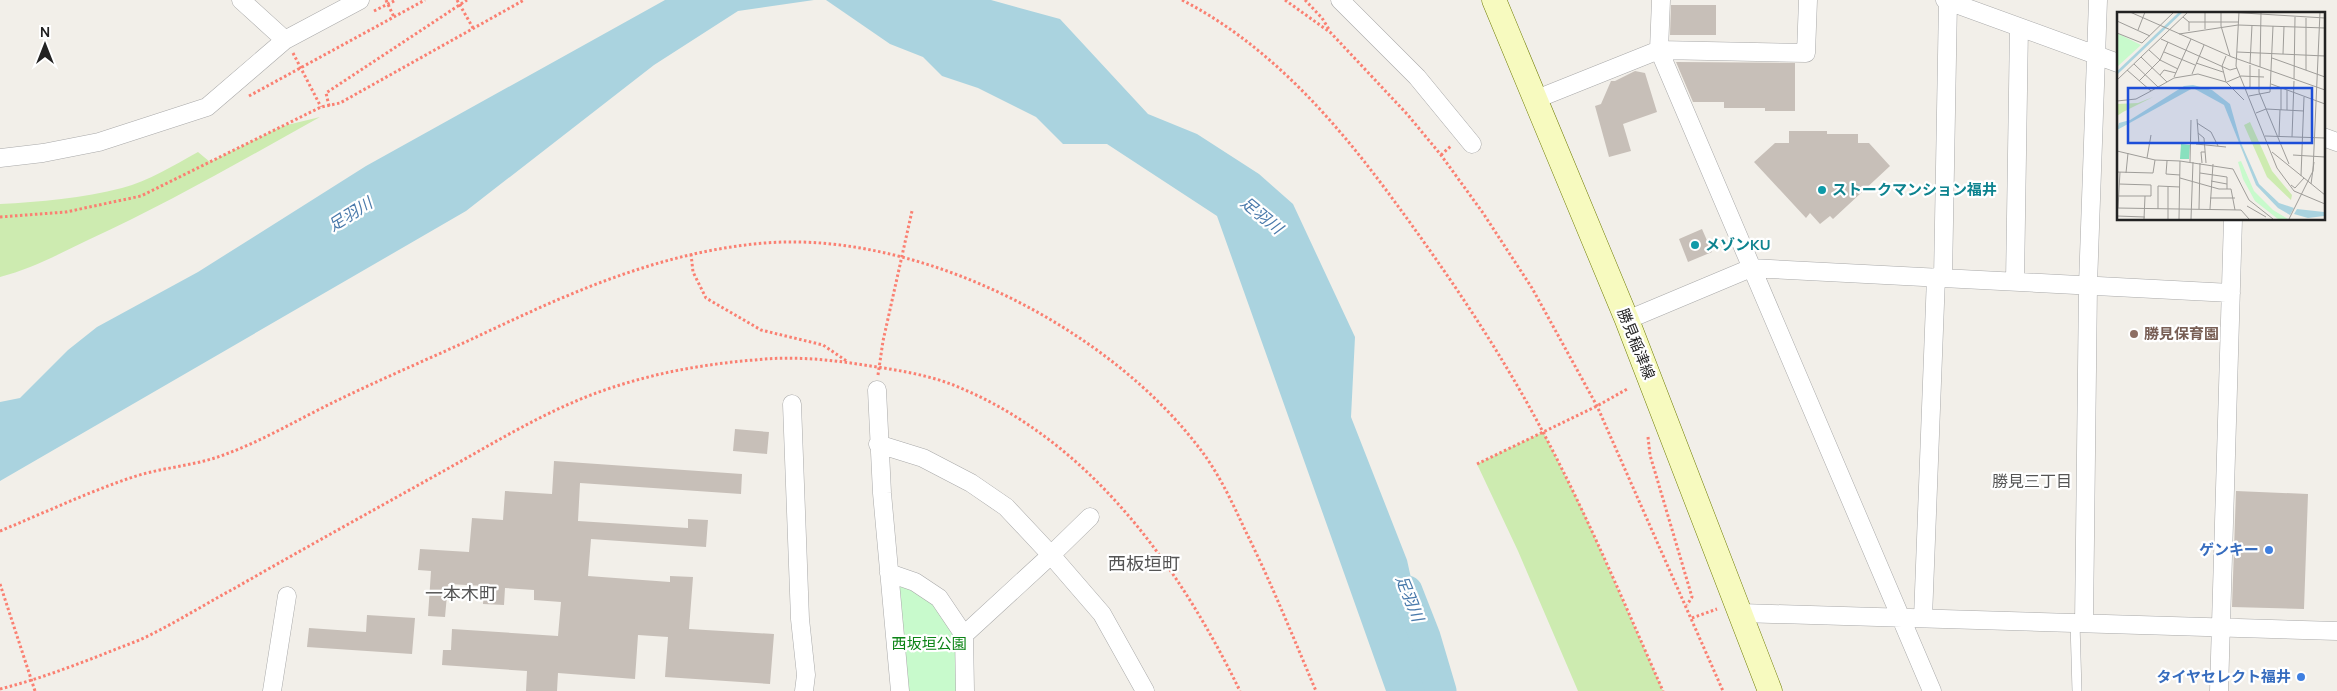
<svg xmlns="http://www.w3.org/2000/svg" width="2337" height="691" viewBox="0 0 2337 691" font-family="Manrope,'Noto Sans JP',sans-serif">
	<rect width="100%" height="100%" fill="#f2efe9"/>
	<path fill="#cdebb0" d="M320 117C243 160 167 204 88 240 59 254 31 269 0 277V204C40 202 83 198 122 188 149 181 174 165 198 152L210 162 283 126Z
		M1543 432 1583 511 1663 691H1578L1518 551 1477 464Z"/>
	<path fill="#c8facc" d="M894 582 921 589 959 636 958 691H904Z"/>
	<path fill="#aad3df" d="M665 0H814L738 11 654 65 466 211 0 481V402L20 398 68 350 97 327 198 272 366 166Z
		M826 0H991L1060 19 1148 114 1197 134 1259 174 1293 204 1355 337 1351 417 1407 560 1436 691H1386L1217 216 1107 144H1063L1036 117 978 88 942 76 923 57 890 44Z"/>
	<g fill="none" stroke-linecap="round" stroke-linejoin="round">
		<path stroke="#aad3df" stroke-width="31" d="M1407 591 1425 637 1441 691"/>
	</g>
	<path fill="#c7bfb8" d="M1671 5H1716V35H1670Z
		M1676 62 1795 63V111H1765V108H1724V102H1693Z
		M1635 71 1645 73 1657 112 1623 124 1631 151 1609 157 1595 106 1601 104 1611 81H1615Z
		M1789 131H1827V134H1858V143H1869L1890 166 1833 219 1830 216 1820 224 1810 213 1806 218 1754 162 1775 143H1789Z
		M1702 229 1712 252 1688 262 1679 239Z
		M735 429 769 432 767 454 733 451Z
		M554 461 742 474 741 494 580 483 578 521 688 528V519L708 520 706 547 591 539 588 576 670 582V576L693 577 689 629 774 634 770 684 665 677 668 637 638 635 635 679 558 673 557 691H526L527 671 442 665 443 650H451L452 629 558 636 561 602 534 600V590L505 588 504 605 483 604 484 586 448 584 445 617 428 616 431 571 418 570 420 549 469 552 472 518 503 520 505 491 552 494Z
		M2236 491 2308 494 2304 609 2232 607Z
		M367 615 415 618 412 654 307 647 309 628 366 632Z"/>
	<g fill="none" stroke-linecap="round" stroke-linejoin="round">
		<defs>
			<path id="lane" d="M2075 623 2077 691"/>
			<path id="street" d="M241 0 285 40 360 0
				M1340 0 1417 77 1472 144
				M1661 0 1659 50 1932 691
				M1945 0 2118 63
				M1534 100 1659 50 1806 53 1808 0
				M2323 137 2337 142
				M0 158 43 153 99 142 207 107 285 40
				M1943 278 1948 1
				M2015 281 2019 27
				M1627 320 1751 268 2231 293
				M877 390 882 493 900 691
				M792 404 800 619 806 675 804 691
				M878 444 923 458 971 483 1006 507 1051 555 1102 614 1145 691
				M889 573 915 582 939 598 964 635 965 691
				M1741 613 2337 631
				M1923 618 1936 277
				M2084 623 2088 285 2098 0
				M964 635 1051 555 1090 517
				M272 691 287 596
				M2219 691 2233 219"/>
			<path id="secondary" d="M1494 0 1627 320 1770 691"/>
		</defs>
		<use href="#lane" stroke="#a9a9a9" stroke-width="10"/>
		<use href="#street" stroke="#a9a9a9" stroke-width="19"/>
		<use href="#secondary" stroke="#707d05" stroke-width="25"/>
		<path stroke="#fa8072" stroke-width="3" stroke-dasharray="2.5 2.5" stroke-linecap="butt" d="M386 0 394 17
			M457 0 473 28
			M1182 0C1275 48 1343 130 1403 213 1454 283 1503 356 1544 434 1588 517 1625 605 1663 691
			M1285 0 1331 33 1407 114 1441 155 1483 213 1532 288 1597 406 1723 691
			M1305 0 1322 18 1330 31
			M374 11 396 0
			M293 53 321 107
			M249 96 425 0
			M329 106 326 93 467 0
			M1441 155 1452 145
			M0 217 66 212 141 196 321 107 340 103 524 0
			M691 254 693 272 706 298 761 330 823 345 848 362
			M878 375 883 341 912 211
			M1648 437 1650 455 1692 597 1687 605
			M1477 464 1597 406 1629 388
			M0 531C44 513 88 492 133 477 163 467 196 466 226 454 262 441 299 419 334 402 379 380 426 360 472 339 525 314 578 289 633 271 681 255 732 244 782 242 933 238 1114 332 1203 453 1220 476 1233 504 1245 530 1271 582 1293 637 1316 691
			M0 584 35 691
			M1692 618 1717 609
			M0 689C36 680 70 667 104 654 120 647 137 642 152 634 180 620 207 603 235 588 303 549 372 511 440 473 485 448 529 421 576 401 633 377 693 365 754 360 791 356 827 359 864 365 897 370 932 375 963 389 1093 445 1180 568 1240 691"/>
		<use href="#lane" stroke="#fff" stroke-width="9"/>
		<use href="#street" stroke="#fff" stroke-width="18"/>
		<use href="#secondary" stroke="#f7fabf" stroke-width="24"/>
	</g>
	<g fill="#0f9aa8" stroke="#fff" stroke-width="2">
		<circle cx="1822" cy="190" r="5"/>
		<circle cx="1695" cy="245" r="5"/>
	</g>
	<circle fill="#8d6e63" stroke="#fff" stroke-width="2" cx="2134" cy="334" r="5"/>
	<g fill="#3f7fe0" stroke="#fff" stroke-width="2">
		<circle cx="2269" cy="550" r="5"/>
		<circle cx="2301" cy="677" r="5"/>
	</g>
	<g text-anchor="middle" stroke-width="4.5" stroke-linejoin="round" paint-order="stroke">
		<g font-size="15" font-weight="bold" fill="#0d838f" stroke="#fff" text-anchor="start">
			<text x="1832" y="195">ストークマンション福井</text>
			<text x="1705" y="250">メゾンKU</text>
		</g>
		<g font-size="15" font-weight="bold" fill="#785e54" stroke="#fff" text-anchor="start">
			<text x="2144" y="339">勝見保育園</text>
		</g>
		<g font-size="15" fill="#222" stroke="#fff">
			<text transform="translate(1636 344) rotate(68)" y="5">勝見稲津線</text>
		</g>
		<g font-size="15" font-weight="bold" fill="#366cbe" stroke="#fff" text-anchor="end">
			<text x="2259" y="555">ゲンキー</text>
			<text x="2291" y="682">タイヤセレクト福井</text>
		</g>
		<g font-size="15" fill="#0c8416" stroke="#fff">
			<text x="929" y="649">西坂垣公園</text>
		</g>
		<g font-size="16" font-style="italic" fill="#4a7aab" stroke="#fff">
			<text transform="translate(350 214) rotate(-32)" y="6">足羽川</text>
			<text transform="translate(1262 215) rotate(39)" y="6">足羽川</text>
			<text transform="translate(1410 598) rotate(68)" y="6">足羽川</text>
		</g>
		<g font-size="16" fill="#555" stroke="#fff">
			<text x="2032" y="487">勝見三丁目</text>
		</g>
		<g font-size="18" fill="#555" stroke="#fff">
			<text x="1144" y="570">西板垣町</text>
			<text x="461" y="600">一本木町</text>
		</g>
	</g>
	<g transform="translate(2117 12)">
		<rect width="208" height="208" fill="#f2efe9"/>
		<path d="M36 85 6 100 0 104V92L21 91ZM133 110 155 159 175 183 174 188 150 165 127 113Z" fill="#cdebb0"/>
		<path d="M0 21 24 33 0 55ZM124 149 137 179 156 198 171 207H161L138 189 126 167 121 150Z" fill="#c8facc"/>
		<path d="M64 132 73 133 72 147H63Z" fill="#88e0be"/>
		<path d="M76 73 95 78 113 92 124 131 142 172 162 191 177 196 173 203 161 196 139 173 107 93 76 76 0 118 2 111 13 108 67 74ZM180 197 207 200V204L191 206 177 202Z" fill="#aad3df"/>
		<path fill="none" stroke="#aad3df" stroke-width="2.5" d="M0 61 64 0"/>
		<path fill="none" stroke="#9f9d99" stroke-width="1" d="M13 0 115 45 208 78M88 0V17M104 0V14L113 44M110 0 208 6M122 0 119 54 160 156 177 179 208 192M66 5 72 10V19M0 9 33 24M72 10H122M21 18 28 0M0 21 25 31 57 0M62 22 121 13 208 16M44 27 113 58 120 56M32 38 43 48 61 57M47 40 78 53M120 40 208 44M166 42 167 14M109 44 105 54 109 70M24 45 50 70M155 46 208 65M79 51 106 60M17 52 41 75M133 52 135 13M143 55 144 0M142 57V80L172 152M10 58 34 79 57 66 81 62 109 70 127 88M189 58V6M75 62 87 33M43 63 47 58 59 61M57 65 74 27M177 67 178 5M0 68 71 0M22 69 43 48 51 30M110 70 124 64 147 65M154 72 208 92M129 77 133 75V53M132 84 153 80 156 14M0 89 19 87 34 79M164 98V76M170 98V78M139 101 149 97 187 99M80 107 82 132M80 111 94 120 101 134M81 121 87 126 89 151M148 124 208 126M162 125 163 98M175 125 177 69M79 132 109 135M0 139 38 148 63 149 62 207M155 140 208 183M176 143 208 145M30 146 34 123M50 149 49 162 63 163M63 149 116 157 132 188 156 207M73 150 74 108M85 151 84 140H88M0 160 36 161 38 148M9 161 11 141M83 161 110 165V177M184 164 187 85M63 166 102 177H114L118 198M94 169 110 172M194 172 197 150M174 173 178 176 187 166M1 184H34V173L2 172M93 186H118M130 194 149 205M0 196 124 198 132 207M1 196 3 160M41 197V174L63 175M82 197 83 151M93 197 96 152M0 204 28 205M27 207 28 184M51 207V175M74 207 76 150M172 207 196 159 203 0"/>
		<path fill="#1d4ed8" fill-opacity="0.15" stroke="#1d4ed8" stroke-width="2.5" d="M11 76H195V131H11Z"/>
		<rect width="208" height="208" fill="none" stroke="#222" stroke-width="2.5"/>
	</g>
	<g transform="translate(45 45)" stroke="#ffffff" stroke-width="4" paint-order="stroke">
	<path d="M0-4L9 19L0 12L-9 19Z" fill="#222222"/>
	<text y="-8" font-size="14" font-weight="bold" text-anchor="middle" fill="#222222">N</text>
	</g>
</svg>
